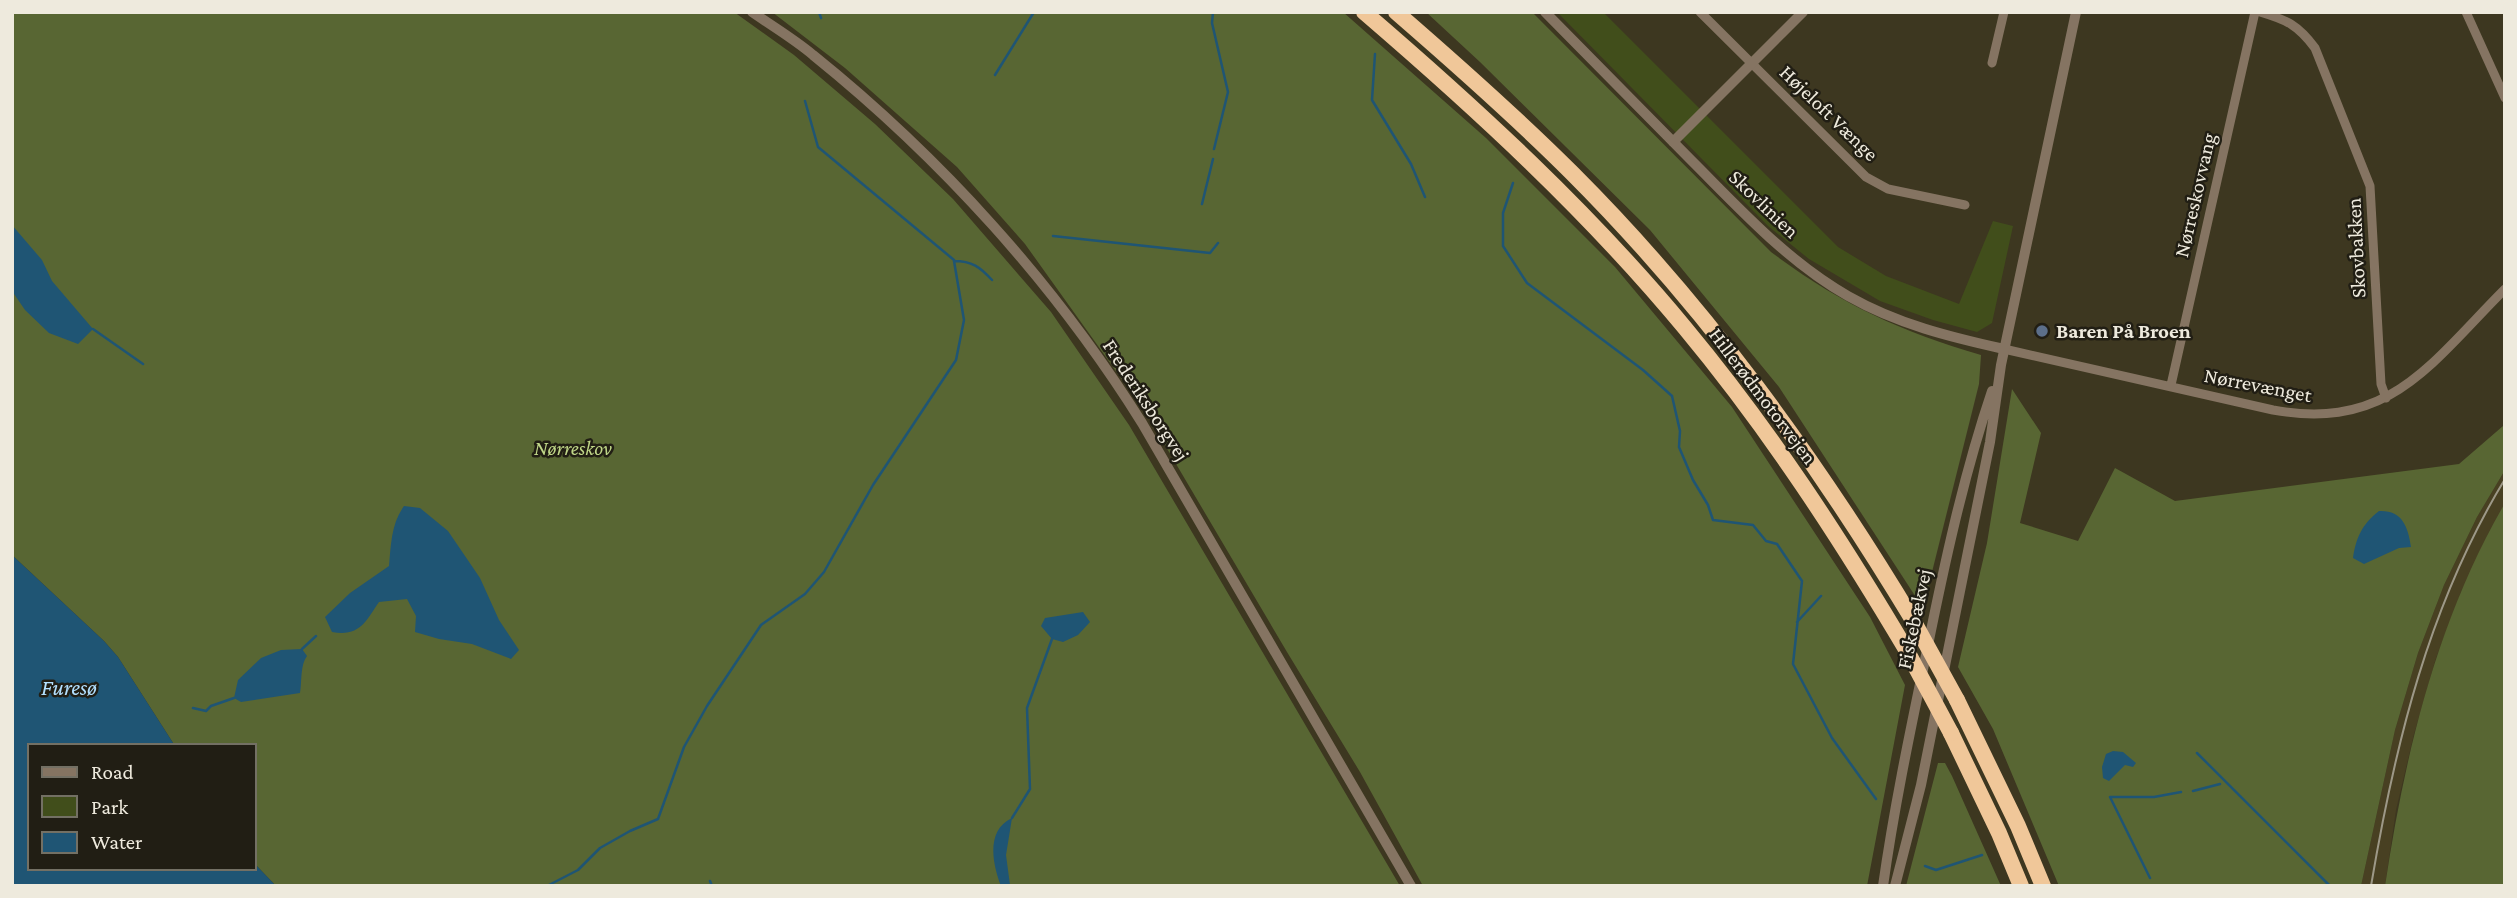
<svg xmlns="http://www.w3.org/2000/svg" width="2517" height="898" viewBox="0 0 2517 898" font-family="'Crimson Pro',serif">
	<rect width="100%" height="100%" fill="#3d3720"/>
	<path fill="#484022" d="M2505 470V503L2461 592 2436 658 2414 734 2396 810 2385 886H2361L2395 730 2418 653 2444 585 2477 517Z"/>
	<path fill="#414e1b" d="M1557 12H1603L1838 247 1886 276 1959 304 1993 221 2013 226 1992 323 1977 332 1933 320 1880 301 1809 259 1768 226Z"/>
	<path fill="#586633" d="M12 12H734L794 55 875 124 953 199 1051 312 1129 425 1400 886H276L254 863V746H175L118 657 104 641 12 555Z
		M772 12H1343L1486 138 1615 267 1732 407 1870 617 1905 685 1867 886H1423L1360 772 1287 652 1146 413 1025 244 957 167 845 68Z
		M1426 12H1532L1771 252C1841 304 1897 330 1981 355L1979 384 1923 608 1779 387 1650 230 1480 62Z
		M2012 389 2041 433 2020 523 2078 541 2115 468 2175 501 2459 464 2503 426 2505 427V470L2477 517 2444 585 2418 653 2395 730 2361 886H2059L1993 729 1958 667 1987 543Z
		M2505 503V886H2385C2405 753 2437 620 2505 503Z
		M1938 763H1945L1952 776 2001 886H1906Z"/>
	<path fill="#1f5574" d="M12 225 42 260 52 281 93 329 78 344 49 333 25 310 12 291Z
		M404 506 420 508 448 531 480 578 499 620 519 650 511 659 472 644 439 639 415 632 416 616 407 599 379 602C366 621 360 637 332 632L325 617 350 593 389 566C391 545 391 524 404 506Z
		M2379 511C2402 510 2408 526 2411 547L2399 548 2364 564 2353 558C2356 538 2362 524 2379 511Z
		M12 555 104 641 118 657 175 746H30V868H254V863L276 886H12Z
		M1083 612 1090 622 1078 635 1063 642 1052 639 1041 626 1045 618Z
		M302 649 307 656C300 665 302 682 300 693L241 702 234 698 238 680 261 658 281 650Z
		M2113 751 2123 752 2136 763 2133 767 2125 765 2109 781 2103 778 2102 767 2106 754Z
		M1012 818 1006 855 1010 885 1001 886C992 863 986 830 1012 818Z"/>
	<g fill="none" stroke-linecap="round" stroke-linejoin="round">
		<path stroke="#1f5574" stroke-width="2.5" d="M819 12 821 18
			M1213 12 1212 23 1228 92 1214 149
			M1375 54 1372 100 1411 164 1425 197
			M995 75 1034 12
			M805 101 818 147 954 260
			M1513 183 1503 213V246L1527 283 1643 370 1672 396 1680 431 1679 447 1693 480 1708 505 1713 520 1753 525 1766 541 1777 544 1802 581 1793 664 1832 738 1876 799
			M1202 204 1213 159
			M1053 236 1210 253 1218 243
			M93 329 143 364
			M1797 622 1821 596
			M302 649 316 636
			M193 708 206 711 211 706 234 698
			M2197 753 2330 886
			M2193 791 2220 784
			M1012 818 1030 789 1027 708 1052 639
			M1925 866 1936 870 1982 855
			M2150 878 2110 797H2154L2181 792
			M710 881 712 886
			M547 886 578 870 600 848 630 831 658 819 684 747 707 706 761 625 805 594 824 572 873 485 956 360 964 320 954 261C972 261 980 267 992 280"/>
		<path stroke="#857462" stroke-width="9" d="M1700 12 1866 177 1888 189 1965 205
			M2260 12C2287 20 2298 25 2315 48L2370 186 2381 384 2386 398
			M2466 12 2505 98
			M1992 63 2004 12
			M2004 349 2273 410C2390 431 2430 364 2505 289
			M2171 385 2255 12"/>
		<path stroke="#857462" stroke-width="10" d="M752 12C772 26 794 39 813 55 941 158 1055 284 1142 423L1411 886
			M1545 12C1594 62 1643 111 1691 160 1741 210 1787 261 1848 296 1897 324 1950 337 2004 349
			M1673 142 1803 12
			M1883 886C1894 808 1910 732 1926 655 1944 566 1963 477 1992 391
			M1895 886 1921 785 1990 442 2001 365 2076 12"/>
		<path stroke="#f0c799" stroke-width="16" d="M1364 12C1478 110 1589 212 1685 328 1769 429 1840 538 1907 651
			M1396 12C1456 64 1516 117 1572 173 1706 307 1816 459 1914 622
			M1957 700 2018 826 2043 886
			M1951 733 1999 833 2021 886"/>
		<path stroke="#9d9887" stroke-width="2" d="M2371 886C2395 744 2429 604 2505 479"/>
		<path stroke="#f0c799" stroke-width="16" d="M1914 622 1957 700
			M1907 651 1951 733"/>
	</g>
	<circle fill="#5c6f8a" stroke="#211e14" stroke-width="2.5" cx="2042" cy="331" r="7"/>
	<g text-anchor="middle" stroke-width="5" stroke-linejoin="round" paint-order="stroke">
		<g font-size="21" fill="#eeeadd" stroke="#211e14">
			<text transform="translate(1829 113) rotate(44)" y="7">Højeloft Vænge</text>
			<text transform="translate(2195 195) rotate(-77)" y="7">Nørreskovvang</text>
			<text transform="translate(1764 204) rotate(44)" y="7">Skovlinien</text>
			<text transform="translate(2356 248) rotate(-93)" y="7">Skovbakken</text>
			<text transform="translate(2258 385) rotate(11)" y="7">Nørrevænget</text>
			<text transform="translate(1763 396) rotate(53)" y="7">Hillerødmotorvejen</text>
			<text transform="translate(1146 400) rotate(57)" y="7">Frederiksborgvej</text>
			<text transform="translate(1914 619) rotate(-78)" y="7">Fiskebækvej</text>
		</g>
		<g font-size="21" font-weight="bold" fill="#eeeadd" stroke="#211e14" text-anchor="start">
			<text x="2056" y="338">Baren På Broen</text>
		</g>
		<g font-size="21" font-style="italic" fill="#c0d788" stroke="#211e14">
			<text x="573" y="455">Nørreskov</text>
		</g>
		<g font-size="23" font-style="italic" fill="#b3e0ff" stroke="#211e14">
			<text x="69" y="695">Furesø</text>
		</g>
	</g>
	<rect width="2517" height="898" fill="none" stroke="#eeeadd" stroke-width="28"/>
	<rect x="28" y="744" width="228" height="126" fill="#211e14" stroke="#737064" stroke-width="2"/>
	<rect x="42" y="767" width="35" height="10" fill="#857462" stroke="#737064" stroke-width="2"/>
	<text x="91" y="779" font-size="21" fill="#eeeadd">Road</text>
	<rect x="42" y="796" width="35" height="21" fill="#414e1b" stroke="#737064" stroke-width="2"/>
	<text x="91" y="814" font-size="21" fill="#eeeadd">Park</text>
	<rect x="42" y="832" width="35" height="21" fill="#1f5574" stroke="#737064" stroke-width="2"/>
	<text x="91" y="849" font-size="21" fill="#eeeadd">Water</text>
</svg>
